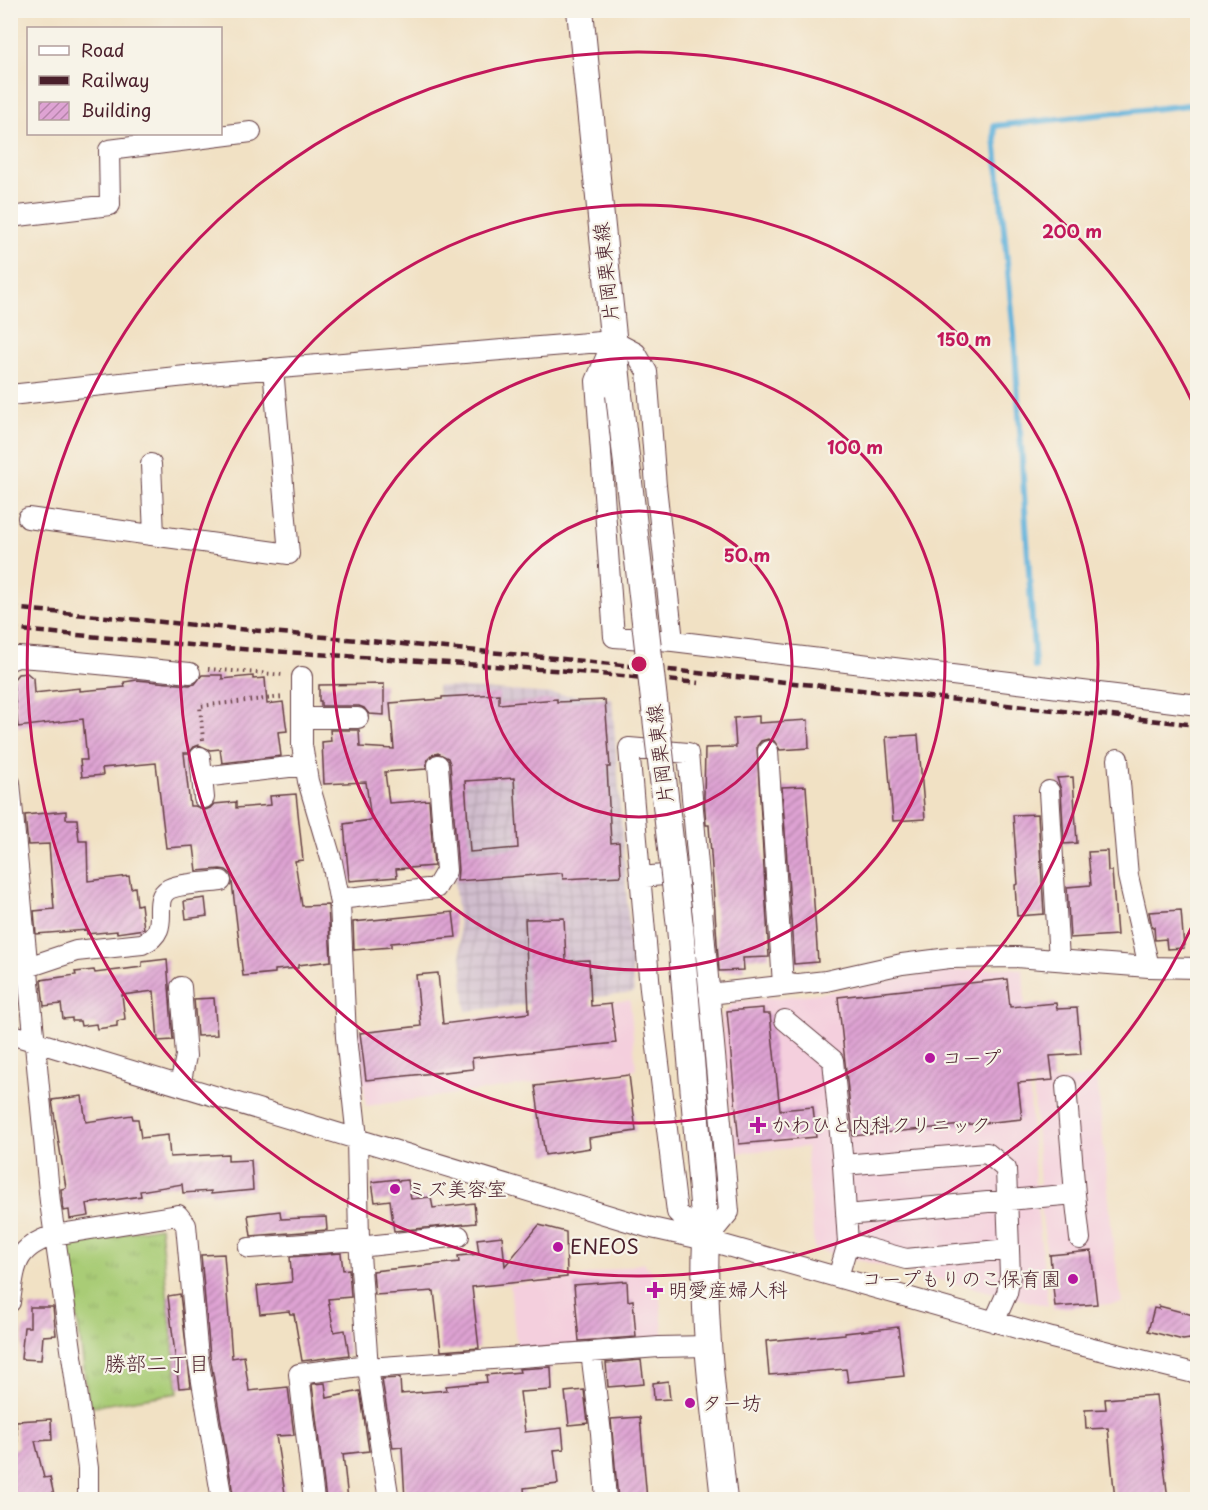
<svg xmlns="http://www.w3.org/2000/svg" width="1208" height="1510" viewBox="0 0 1208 1510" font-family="'Playpen Sans','Klee One',sans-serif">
	<defs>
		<pattern id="industrial-grid" width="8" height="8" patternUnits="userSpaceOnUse" patternTransform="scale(1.5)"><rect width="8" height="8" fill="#d0bdcd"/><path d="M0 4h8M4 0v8" fill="none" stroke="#b4a2b0"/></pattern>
		<pattern id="grass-tufts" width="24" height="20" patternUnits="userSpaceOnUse" patternTransform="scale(1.5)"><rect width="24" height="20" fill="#a9cc76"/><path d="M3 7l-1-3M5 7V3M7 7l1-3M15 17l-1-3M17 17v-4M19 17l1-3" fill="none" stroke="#93af66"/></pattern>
		<pattern id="building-hatch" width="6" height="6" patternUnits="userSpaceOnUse" patternTransform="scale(1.5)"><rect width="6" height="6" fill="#dea3d3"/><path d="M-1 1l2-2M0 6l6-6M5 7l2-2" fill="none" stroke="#b684ab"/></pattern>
	</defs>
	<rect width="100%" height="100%" fill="#f7f3e8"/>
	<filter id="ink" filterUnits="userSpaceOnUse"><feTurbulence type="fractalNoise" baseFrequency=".0167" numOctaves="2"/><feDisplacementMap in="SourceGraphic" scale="12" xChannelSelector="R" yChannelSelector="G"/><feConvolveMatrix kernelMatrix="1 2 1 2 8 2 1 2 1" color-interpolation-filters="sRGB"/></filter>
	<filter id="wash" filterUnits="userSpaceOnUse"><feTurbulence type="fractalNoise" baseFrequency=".008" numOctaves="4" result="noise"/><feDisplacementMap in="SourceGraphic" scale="24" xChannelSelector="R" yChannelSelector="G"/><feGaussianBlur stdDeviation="1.35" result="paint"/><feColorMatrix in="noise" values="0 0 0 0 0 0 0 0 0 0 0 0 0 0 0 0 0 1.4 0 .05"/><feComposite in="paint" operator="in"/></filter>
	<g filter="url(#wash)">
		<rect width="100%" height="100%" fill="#f1e1c4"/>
		<path fill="#f4cfdd" d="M1005 968 1023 969 1035 1185 1040 1184 1033 1083 1097 1076 1113 1244 1122 1303 1053 1309 1041 1206H1037L1048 1306 814 1249 806 1147 734 1153 721 1016 734 1002 838 991 933 972Z
			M630 1000 636 1070 366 1106 357 1031Z
			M644 1263 658 1280 664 1342 517 1352 510 1285 568 1279Z"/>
		<path fill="url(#industrial-grid)" d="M437 686 612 698 634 993 466 1011Z"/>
		<path fill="url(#grass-tufts)" stroke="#7a7650" stroke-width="1.5" d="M160 1227 178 1393 89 1407 68 1249 75 1241Z"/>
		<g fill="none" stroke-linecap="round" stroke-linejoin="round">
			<path stroke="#60b2db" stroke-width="6" d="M1035 667 1014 334 994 126 1198 104
				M1197 693H1198"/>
		</g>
		<g id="blocks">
			<path fill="url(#building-hatch)" fill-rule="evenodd" d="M27 673 33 678 34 693 80 688V691L125 687 124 682 137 680 189 685 195 684 202 675H222V679L253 676V679L265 678 267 704 283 702 287 731 278 732 281 756 222 763 220 749 210 750 199 745 194 747 189 753H184L190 806H195L205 810 210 808 214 804 236 802V808L271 805 270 796 296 794 303 860 295 861 302 906 328 905 331 961 298 965V968L275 970V973L243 976 231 874 226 870 220 869 197 871 194 846 166 848 156 763 102 768 103 775 82 777 80 760H87L83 719 18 727 13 680 18 674Z
				M384 684V715L369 714 364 708 359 706H321V701H319V685Z
				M499 694V704L557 699V702L605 700 610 767H607L611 843 619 842 621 876 563 879 562 873 457 881 458 870 450 764 448 758 438 753 432 755 428 759 426 769 385 772 389 803 429 800 434 866 396 869 397 877 349 881 344 824 371 820 366 782 324 784 322 742 331 741 330 730H359L360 747 394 749 390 703 442 699V697ZM514 778 518 848 470 852 465 781Z
				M759 716V723L808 720 809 748 780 750 774 741 768 739 761 741 757 746 769 957 743 958 744 970 719 971 709 825H706L704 797 705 748 736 747 734 718Z
				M918 735 925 819 893 821 886 737Z
				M1073 777 1077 843 1064 844 1061 790 1057 778Z
				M806 786 818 962 794 964 782 787Z
				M66 811V819H77L79 841H87L88 881 129 876 131 888 135 887 137 905 141 904 144 929 117 933V931L87 934V930L36 934 34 911 54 909 49 844 28 845 25 815Z
				M1038 814 1044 914 1017 916 1015 885 1018 884 1013 815Z
				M1107 851 1108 871H1112L1117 935 1070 938 1067 887 1091 885 1088 852Z
				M205 898 207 916 186 919 184 901Z
				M1181 910 1184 948 1167 949 1166 939 1155 940 1154 927H1152L1149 912Z
				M453 912 456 937 391 943V947L354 950 353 922Z
				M564 918 566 961 589 960 591 1006 611 1004 616 1043 472 1058 473 1069 366 1080 360 1033 421 1026 416 975 438 973 443 1024 529 1013 525 919Z
				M167 959 173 1040 158 1041 154 991 122 995 125 1019 117 1021V1026L97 1029 96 1024 81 1026 80 1021H72V1018L63 1019 61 1004 44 1006 41 980 76 975 75 972 94 970 95 973 142 967V962Z
				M1007 979 1010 1007 1056 1003 1057 1009 1077 1008 1081 1054 1050 1056 1053 1080 1018 1083 1022 1119 853 1136 838 997Z
				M214 998 217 1035 197 1036 194 999Z
				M763 1008V1014H770L780 1110 813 1107 816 1137 739 1144 727 1011Z
				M629 1075 636 1131 589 1138 590 1148 545 1155 535 1086Z
				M82 1096 86 1122 132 1115 133 1119H138L141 1138 168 1135 170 1157 228 1154V1161L251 1160 253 1190 211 1194V1191L183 1193 182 1184 140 1191 141 1196 87 1204 89 1216 70 1219 69 1210 63 1211 61 1189 66 1188 52 1100Z
				M397 1179 398 1181 408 1180 411 1199 431 1197 433 1208 474 1203 476 1223 394 1231 390 1200 375 1202 372 1182Z
				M280 1211 281 1219 326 1217 327 1230 251 1236 248 1215Z
				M539 1225 566 1232 567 1277 472 1287 479 1348 441 1351 434 1291 375 1295 373 1271 459 1262 458 1256 479 1254 477 1239 502 1236 505 1266Z
				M1091 1251 1097 1304 1055 1307 1050 1255Z
				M341 1253 343 1270 349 1269 351 1297 328 1299 334 1332 345 1330 349 1355 302 1361 294 1314H290L289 1311 260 1314 257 1286 292 1282 290 1257Z
				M224 1254 232 1358 244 1356 249 1391 288 1387 294 1435 276 1436 286 1500H234L210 1356 201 1255Z
				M627 1281 628 1301 633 1300 636 1337 579 1341 574 1285Z
				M180 1294 191 1387 179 1388 168 1296Z
				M1159 1306 1197 1316V1338L1183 1340 1148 1331 1154 1308 1159 1309Z
				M30 1307H53L56 1335 43 1336 41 1360 21 1359 24 1327H30Z
				M898 1327 904 1376 848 1382 846 1369 769 1375 766 1341 845 1334V1333Z
				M641 1360 644 1384 608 1387 606 1363Z
				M551 1367 552 1390 520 1392 525 1432 562 1428 564 1449 554 1450 558 1484 524 1488 525 1500H405L402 1447 393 1448 382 1379 400 1378 401 1394 447 1390 446 1386 487 1382 486 1375 520 1372 519 1369Z
				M668 1381 670 1399 654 1400 653 1383Z
				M325 1383 327 1398 360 1391 369 1451 343 1454 348 1500H326L312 1384Z
				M584 1390 588 1423 569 1425 565 1392Z
				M1156 1395 1168 1500H1115L1108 1428 1086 1429 1085 1410 1106 1409 1105 1399Z
				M640 1417 647 1500H618L611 1419Z
				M51 1419 52 1440 35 1441 44 1478 50 1477 55 1500H10V1450L18 1448 16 1421Z"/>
		</g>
	</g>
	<g filter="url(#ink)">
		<use href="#blocks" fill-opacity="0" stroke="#633c42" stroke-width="1.5"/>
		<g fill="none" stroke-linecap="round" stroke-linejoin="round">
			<defs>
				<path id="minor" d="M10 217 110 205 109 150 251 132
					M613 341 596 381 614 637 673 641 1198 705
					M10 395 195 375 613 341 636 353 647 372 656 486 673 641
					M151 464 154 535
					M28 518 289 554 273 368
					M10 660 18 657 47 659 190 673
					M302 677V745L308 781 332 862 340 903 346 1037 357 1138 359 1240 368 1368 389 1500
					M302 718H358
					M629 748 688 753 729 1212 706 1240 677 1212 650 989Z
					M768 751 783 985
					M200 757 204 798
					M1118 759 1128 876 1149 967
					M203 777 306 765
					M10 783 50 1202 88 1468V1500
					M1049 791 1059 960
					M640 877 688 873
					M339 899 436 888 446 871 438 765
					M28 967 76 951 142 944C175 930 148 901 169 889 181 883 207 883 221 881
					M709 994 826 981 902 964 949 958 1016 957 1149 967 1198 968
					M785 1020 833 1060 843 1165
					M10 1034 647 1227 706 1240 1052 1338 1198 1374
					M180 1085 186 1056 181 987
					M1066 1086 1075 1194
					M846 1215 1075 1194 1080 1239
					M848 1243 906 1259 1009 1249
					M359 1247 459 1236
					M249 1248 359 1240
					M838 1277 848 1243 843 1165 987 1153 1006 1169 1010 1276 1007 1293 994 1322
					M10 1302C15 1264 15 1248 54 1235L178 1215 186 1225 198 1358 222 1500
					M591 1352 601 1433 606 1500
					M314 1500 299 1374 360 1366 368 1368 659 1347 708 1346"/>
				<path id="major" d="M580 10 619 395
					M680 927 706 1240C702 1327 715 1413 724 1500"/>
			</defs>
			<use href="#minor" stroke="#633c42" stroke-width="22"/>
			<use href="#major" stroke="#633c42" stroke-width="28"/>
			<path stroke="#633c42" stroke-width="4" stroke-dasharray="1.5 4.5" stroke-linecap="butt" d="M208 669 284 675
				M203 740 200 706 283 697"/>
			<use href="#minor" stroke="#fff" stroke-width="20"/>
			<use href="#major" stroke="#fff" stroke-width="26"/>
			<path stroke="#4a1f2b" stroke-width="4.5" stroke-dasharray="9 4.5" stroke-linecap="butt" d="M10 608 554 658 1198 725
				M10 629 212 647 568 671 699 683"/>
			<defs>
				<path id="major-bridge" d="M619 395 680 927"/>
			</defs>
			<use href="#major-bridge" stroke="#633c42" stroke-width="28" stroke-linecap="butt"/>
			<use href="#major-bridge" stroke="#fff" stroke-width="26"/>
		</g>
	</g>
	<g fill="none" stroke="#c2185b" stroke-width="3">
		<circle cx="639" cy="664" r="153"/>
		<circle cx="639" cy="664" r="306"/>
		<circle cx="639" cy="664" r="459"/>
		<path d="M1196 918A612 612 0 1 1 1196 410"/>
	</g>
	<g fill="#b5179e" stroke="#f7f3e8" stroke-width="2">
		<circle cx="930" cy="1058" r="6"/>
		<path d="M755 1116h6v6h6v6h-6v6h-6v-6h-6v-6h6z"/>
		<circle cx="395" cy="1189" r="6"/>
		<circle cx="558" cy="1247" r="6"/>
		<circle cx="1073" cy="1279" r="6"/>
		<path d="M652 1281h6v6h6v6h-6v6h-6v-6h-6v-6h6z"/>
		<circle cx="690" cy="1403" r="6"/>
	</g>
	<g text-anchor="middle" stroke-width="4.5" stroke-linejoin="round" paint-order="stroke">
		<g font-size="20" fill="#4a1f2b" stroke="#f7f3e8">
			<text transform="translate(606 272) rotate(-96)" y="7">片岡栗東線</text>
			<text transform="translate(660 754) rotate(-97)" y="7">片岡栗東線</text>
		</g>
		<g font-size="20" fill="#4a1f2b" stroke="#f7f3e8" text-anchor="start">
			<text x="942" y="1065">コープ</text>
			<text x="771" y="1132">かわひと内科クリニック</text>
			<text x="407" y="1196">ミズ美容室</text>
			<text x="570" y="1254">ENEOS</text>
			<text x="1061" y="1286" text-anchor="end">コープもりのこ保育園</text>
			<text x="668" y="1297">明愛産婦人科</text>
			<text x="702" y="1410">ター坊</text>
		</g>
		<g font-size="21" fill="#4a1f2b" stroke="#f7f3e8">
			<text x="157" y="1371">勝部二丁目</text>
		</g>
	</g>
	<circle cx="639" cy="664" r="9" fill="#c2185b" stroke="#f7f3e8" stroke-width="3"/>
	<g font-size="18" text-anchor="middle" font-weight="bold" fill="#c2185b" stroke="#f7f3e8" stroke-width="4.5" stroke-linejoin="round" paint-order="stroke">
		<text x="1072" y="238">200 m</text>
		<text x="964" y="346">150 m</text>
		<text x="855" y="454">100 m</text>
		<text x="747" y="562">50 m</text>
	</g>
	<rect width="1208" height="1510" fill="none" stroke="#f7f3e8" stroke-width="36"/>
	<rect x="27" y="27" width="195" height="108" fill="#f7f3e8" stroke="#b29e9c" stroke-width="1.5"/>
	<rect x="39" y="46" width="30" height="9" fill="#ffffff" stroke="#b29e9c" stroke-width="1.5"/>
	<text x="81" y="57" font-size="18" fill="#4a1f2b">Road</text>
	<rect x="39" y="76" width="30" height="9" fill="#4a1f2b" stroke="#b29e9c" stroke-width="1.5"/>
	<text x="81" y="87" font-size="18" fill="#4a1f2b">Railway</text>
	<rect x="39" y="102" width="30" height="18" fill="url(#building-hatch)" stroke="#b29e9c" stroke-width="1.5"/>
	<text x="81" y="117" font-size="18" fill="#4a1f2b">Building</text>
</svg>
